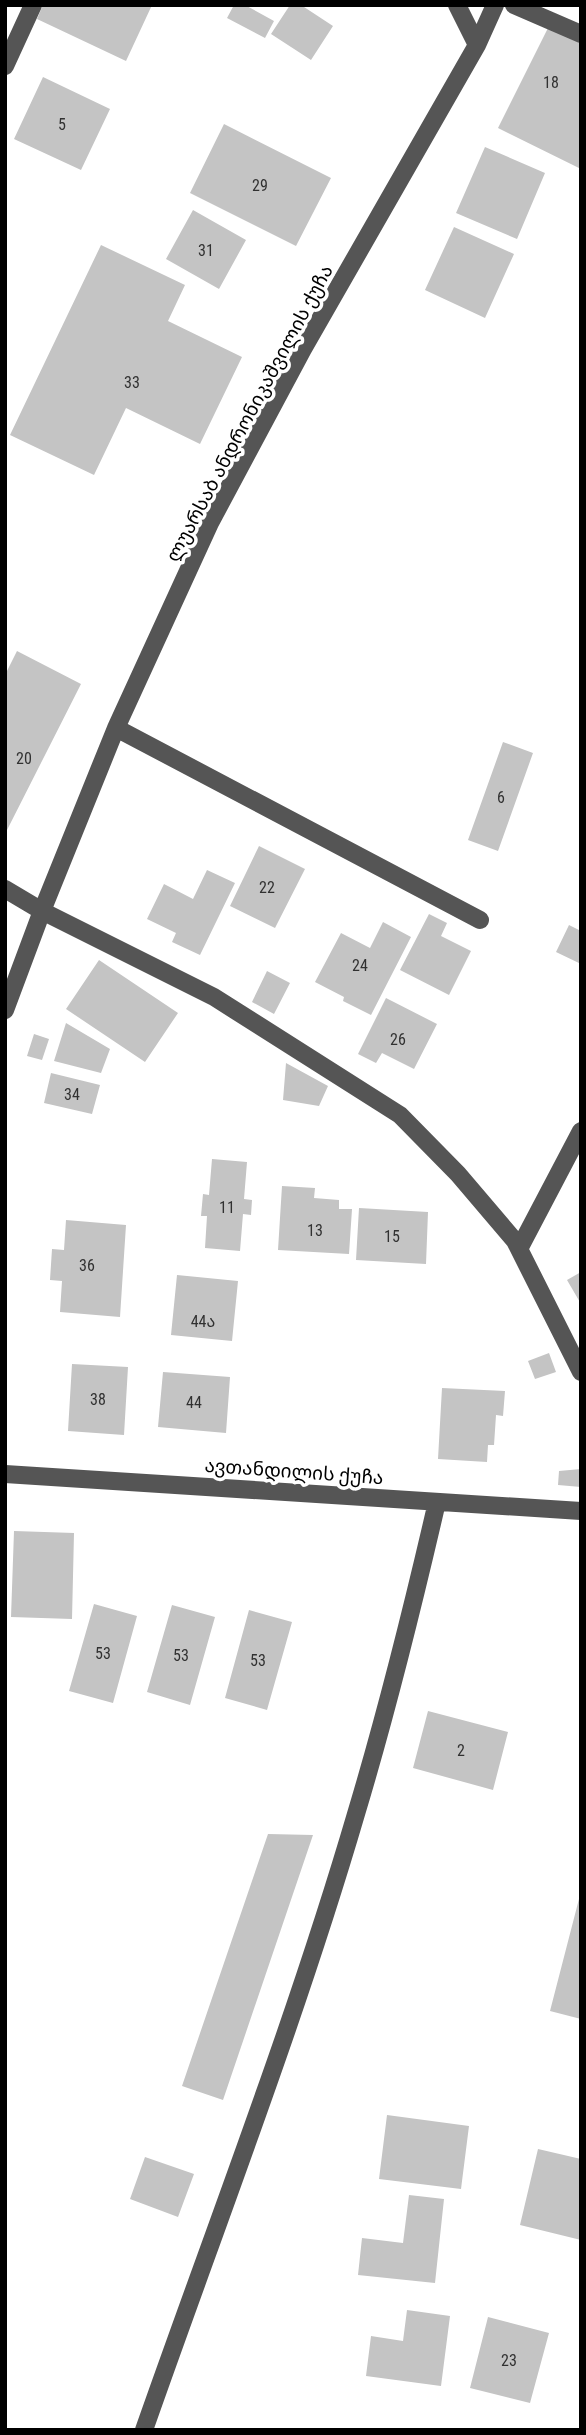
<svg xmlns="http://www.w3.org/2000/svg" width="586" height="2435" viewBox="0 0 586 2435" font-family="'Roboto Condensed','Noto Sans Georgian',sans-serif">
	<rect width="100%" height="100%" fill="#fff"/>
	<path fill="#c4c4c4" d="M43 5H152L126 61 37 19Z
		M234 5H245L274 21 265 38 227 18Z
		M290 5H301L333 26 311 60 271 34Z
		M551 22 581 37V169L498 128Z
		M43 77 110 109 81 170 14 139Z
		M224 124 331 178 296 246 190 193Z
		M485 147 545 173 517 239 456 213Z
		M193 210 246 240 219 289 166 259Z
		M454 227 514 254 485 318 425 290Z
		M101 245 185 285 168 321 242 357 200 444 126 408 94 475 10 435Z
		M17 651 81 684 5 834V675Z
		M503 742 533 753 498 851 468 840Z
		M259 846 305 869 275 928 230 906Z
		M207 870 235 883 200 955 172 942 176 933 147 919 164 884 193 899Z
		M429 914 447 923 441 936 471 951 449 995 400 970Z
		M383 922 411 937 371 1015 343 1001 344 997 315 982 341 933 370 948Z
		M569 925 581 931V964L556 952Z
		M99 960 178 1013 145 1062 66 1009Z
		M267 971 290 983 274 1014 252 1002Z
		M386 998 437 1024 414 1069 382 1053 376 1063 358 1054Z
		M66 1023 110 1049 101 1073 54 1061Z
		M34 1034 49 1039 42 1060 27 1056Z
		M286 1063 328 1086 319 1106 283 1100Z
		M51 1073 100 1085 92 1114 44 1103Z
		M212 1159 247 1162 244 1199 252 1200 251 1215 243 1214 240 1251 205 1248 207 1216H201L203 1194 209 1195Z
		M282 1186 315 1188 314 1198 339 1200V1209H352L349 1254 278 1250Z
		M359 1208 428 1212 426 1264 356 1260Z
		M66 1220 126 1225 120 1317 60 1312 62 1281 50 1280 52 1249 64 1250Z
		M581 1272V1304L567 1280Z
		M177 1275 238 1281 232 1341 171 1335Z
		M549 1353 556 1372 535 1379 528 1361Z
		M72 1364 128 1367 124 1435 68 1431Z
		M163 1372 230 1377 226 1433 158 1427Z
		M442 1388 505 1391 503 1416 496 1415 494 1445H488L487 1462 438 1459Z
		M581 1469V1487L558 1485 559 1471Z
		M14 1531 74 1533 72 1619 11 1617Z
		M94 1604 137 1616 113 1703 69 1691Z
		M172 1605 215 1617 190 1705 147 1692Z
		M249 1610 292 1622 267 1710 225 1698Z
		M428 1711 508 1732 493 1790 413 1768Z
		M268 1834 313 1835 223 2100 182 2086Z
		M580 1895H581V2019L550 2011Z
		M387 2115 469 2126 461 2189 379 2179Z
		M538 2149 581 2159V2240L520 2225Z
		M145 2157 194 2174 178 2217 130 2199Z
		M409 2195 444 2199 435 2283 358 2275 362 2238 403 2243Z
		M407 2310 450 2316 441 2386 366 2376 371 2336 403 2341Z
		M488 2317 549 2333 530 2403 470 2388Z"/>
	<g fill="none" stroke-linecap="round" stroke-linejoin="round">
		<path stroke="#555" stroke-width="18" d="M457 5 477 45
			M514 5 581 34
			M5 66 33 5
			M116 728 480 920
			M5 889 42 911 214 997 400 1115 458 1174 515 1241 581 1372
			M5 1010 42 911 116 728 210 523 303 349 477 45 495 5
			M519 1249 581 1131
			M5 1474 581 1511
			M144 2430C216 2225 295 2022 356 1814 387 1711 413 1606 437 1502"/>
	</g>
	<g text-anchor="middle" stroke-width="7" stroke-linejoin="round" paint-order="stroke">
		<g font-size="16" fill="#313131">
			<text x="551" y="88">18</text>
			<text x="62" y="130">5</text>
			<text x="260" y="191">29</text>
			<text x="206" y="256">31</text>
			<text x="132" y="388">33</text>
			<text x="24" y="764">20</text>
			<text x="501" y="803">6</text>
			<text x="267" y="893">22</text>
			<text x="360" y="971">24</text>
			<text x="398" y="1045">26</text>
			<text x="72" y="1100">34</text>
			<text x="227" y="1213">11</text>
			<text x="315" y="1236">13</text>
			<text x="392" y="1242">15</text>
			<text x="87" y="1271">36</text>
			<text x="203" y="1327">44ა</text>
			<text x="98" y="1405">38</text>
			<text x="194" y="1408">44</text>
			<text x="103" y="1659">53</text>
			<text x="181" y="1661">53</text>
			<text x="258" y="1666">53</text>
			<text x="461" y="1756">2</text>
			<text x="509" y="2366">23</text>
		</g>
		<g font-size="19" fill="#000" stroke="#fff">
			<text transform="translate(249 413) rotate(-62)" y="7">ლუარსაბ ანდრონიკაშვილის ქუჩა</text>
			<text transform="translate(294 1471) rotate(4)" y="7">ავთანდილის ქუჩა</text>
		</g>
	</g>
	<rect width="586" height="2435" fill="none" stroke="#000000" stroke-width="14"/>
</svg>
